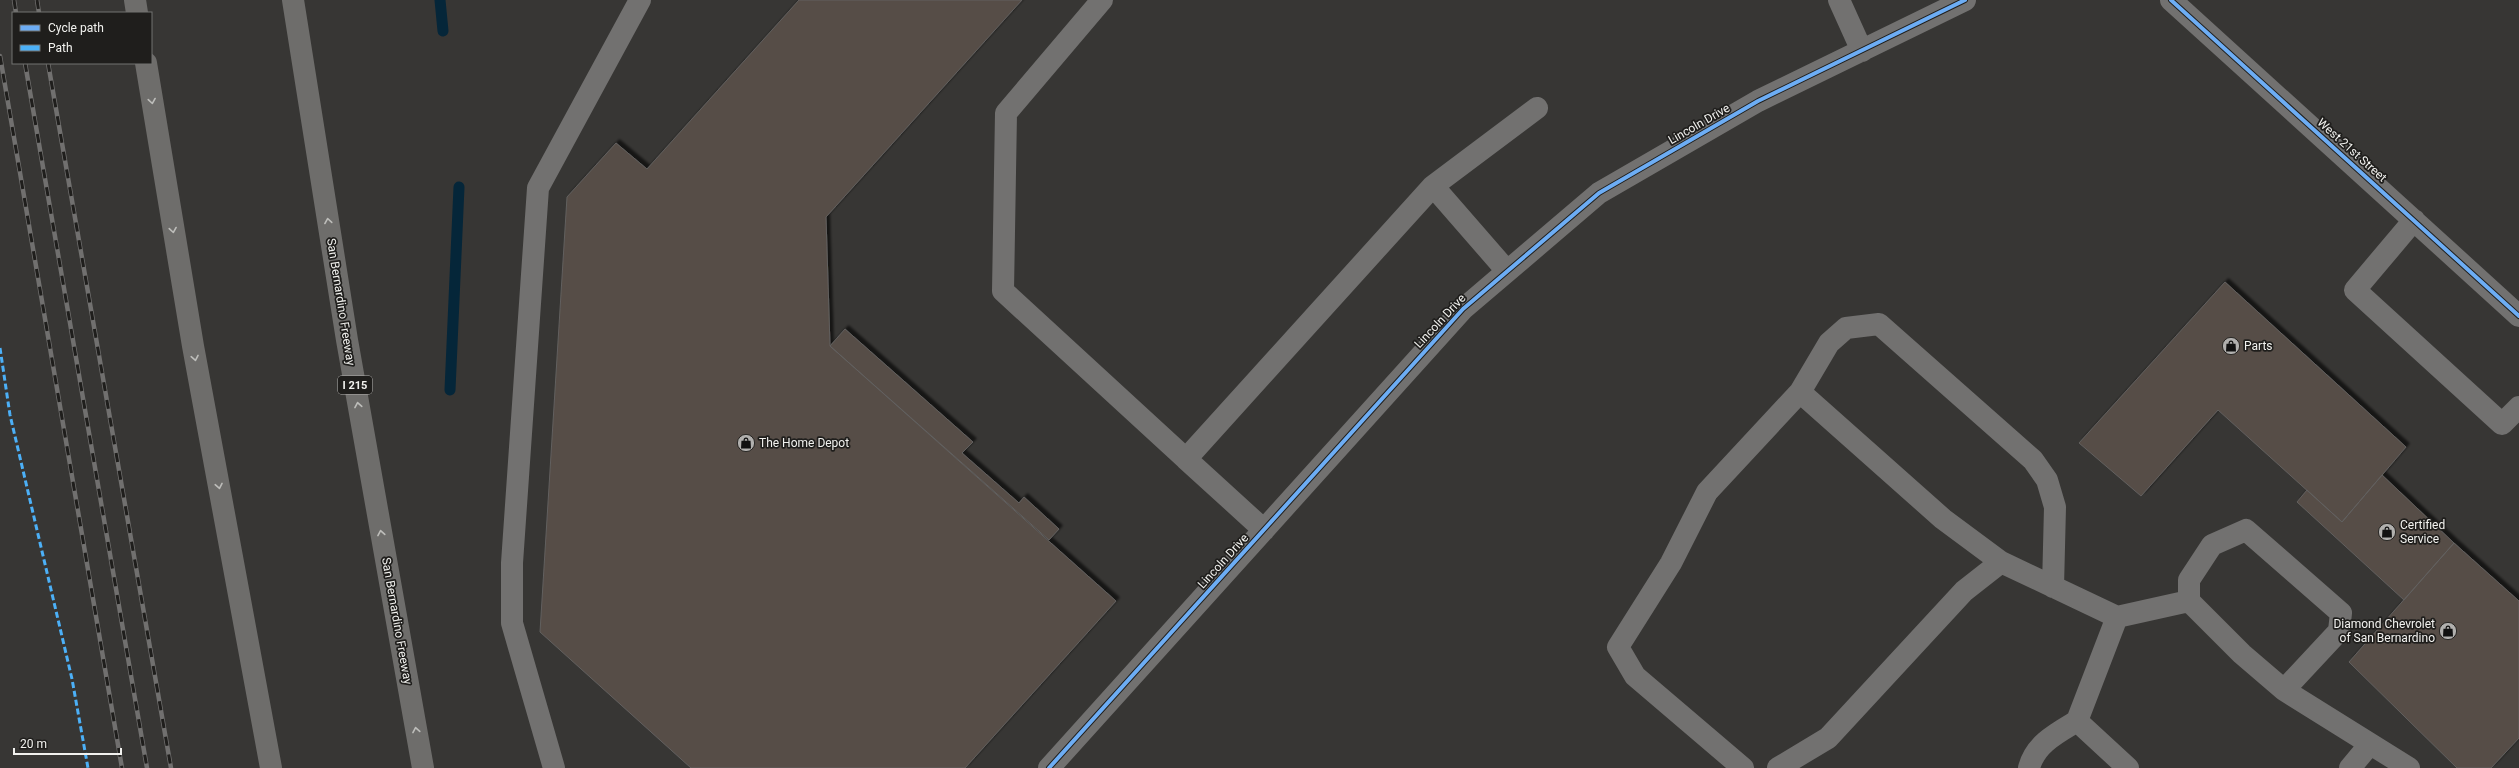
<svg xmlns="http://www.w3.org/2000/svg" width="2519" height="768" viewBox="0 0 2519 768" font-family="Roboto,sans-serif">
	<defs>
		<filter id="shadow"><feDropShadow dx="3.5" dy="-3.5" stdDeviation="1" flood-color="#0009"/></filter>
	</defs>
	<rect width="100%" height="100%" fill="#373634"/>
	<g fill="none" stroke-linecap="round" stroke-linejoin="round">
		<path stroke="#052639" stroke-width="11" d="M440 0 443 31
			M450 390 459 187"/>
	</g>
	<path fill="#574d47" stroke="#62605f" filter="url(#shadow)" d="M799 0H1022L826 217 830 346 1116 601 965 768H691L540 632 567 197 616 143 647 169Z
		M2225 282 2406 447 2342 522 2218 410 2141 496 2079 443Z
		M845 329 973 442 962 453 1019 503 1024 497 1059 529 1049 540 830 346Z
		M2382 475 2454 543 2404 600 2297 502 2307 490 2342 522Z
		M2454 543 2519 601V738L2491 768H2457L2349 662Z"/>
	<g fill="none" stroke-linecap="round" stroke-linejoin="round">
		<path stroke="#727170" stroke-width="22" d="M1102 0 1006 113 1003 291 1186 459 1433 186 1537 108
			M1839 0 1862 51
			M2171 0 2519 316
			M1433 186 1507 271
			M2414 220 2355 290 2502 424 2519 407
			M1800 392 1829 343 1846 328 1879 324 2033 460 2047 480 2055 507 2053 587
			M1186 459 1264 530
			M2117 617 2077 721 2128 768
			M2284 690 2339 631 2341 613 2246 530 2212 545 2189 580V601L2242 654 2284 690 2409 768
			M554 768 512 623V563L538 188 640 0
			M1049 768 1463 309 1599 193 1758 101 1965 0
			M1743 768 1635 676 1618 647 1671 563 1707 492 1800 392 1943 519 2001 562 2117 617 2189 601
			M1778 768 1828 738 1964 591 2001 562
			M2029 768C2035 744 2057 733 2077 721
			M2350 768 2370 744"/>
		<path stroke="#6e6d6b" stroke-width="22" d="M135 0 137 13
			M293 0 347 340 423 768
			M146 63 193 346 271 768"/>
		<defs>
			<path id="rail" d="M14 0 16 13
				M37 0 39 13
				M0 56 122 768
				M25 63 147 768
				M48 63 171 768"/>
		</defs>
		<use href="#rail" stroke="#71706f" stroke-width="4.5"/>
		<use href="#rail" stroke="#1f1e1c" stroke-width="3" stroke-dasharray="9" stroke-linecap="butt"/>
		<path stroke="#4cb0f7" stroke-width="3" stroke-dasharray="6 3" stroke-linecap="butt" d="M0 348 10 415 72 679 88 768"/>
		<defs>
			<path id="cycleway" d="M2171 0 2519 316
				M1049 768 1463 309 1599 193 1758 101 1965 0"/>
		</defs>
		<use href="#cycleway" stroke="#1f1e1c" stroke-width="6"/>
		<use href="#cycleway" stroke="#6dadf4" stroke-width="4"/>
	</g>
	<defs><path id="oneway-chevron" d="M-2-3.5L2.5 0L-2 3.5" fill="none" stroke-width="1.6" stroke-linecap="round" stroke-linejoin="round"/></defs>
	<g stroke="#bdbdba">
		<use href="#oneway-chevron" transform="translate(152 101) rotate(81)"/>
		<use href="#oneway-chevron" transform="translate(328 221) rotate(-99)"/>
		<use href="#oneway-chevron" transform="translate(173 230) rotate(81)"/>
		<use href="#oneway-chevron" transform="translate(195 358) rotate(79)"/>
		<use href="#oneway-chevron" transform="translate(358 405) rotate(-100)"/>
		<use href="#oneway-chevron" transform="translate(219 486) rotate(79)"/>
		<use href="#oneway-chevron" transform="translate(381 533) rotate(-100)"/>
		<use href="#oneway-chevron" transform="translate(416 730) rotate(-100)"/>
	</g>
	<defs>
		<symbol id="shop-disc" viewBox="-11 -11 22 22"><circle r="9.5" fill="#b1b0ae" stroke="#1f1e1c"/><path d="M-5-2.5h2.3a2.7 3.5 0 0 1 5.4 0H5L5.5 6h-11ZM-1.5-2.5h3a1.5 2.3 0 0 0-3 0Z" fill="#111"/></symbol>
	</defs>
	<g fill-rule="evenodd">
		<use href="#shop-disc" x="2221" y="336" width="20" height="20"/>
		<use href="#shop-disc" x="736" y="433" width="20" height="20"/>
		<use href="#shop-disc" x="2377" y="522" width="20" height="20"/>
		<use href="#shop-disc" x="2438" y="621" width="20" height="20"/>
	</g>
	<g text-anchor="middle" stroke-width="3.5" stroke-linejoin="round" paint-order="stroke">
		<rect fill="#1f1e1c" stroke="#b3b2b0" stroke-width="1" x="338" y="376" width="34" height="18" rx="3"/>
		<g font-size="11" font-weight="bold" fill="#f2f2ef">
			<text x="355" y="389">I 215</text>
		</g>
		<g font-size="12" fill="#f2f2ef" stroke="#1f1e1c">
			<text transform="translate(1699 124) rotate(-30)" y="4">Lincoln Drive</text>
			<text transform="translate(2352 150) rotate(42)" y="4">West 21st Street</text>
			<text transform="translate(341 302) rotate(81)" y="4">San Bernardino Freeway</text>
			<text transform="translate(1440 321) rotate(-47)" y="4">Lincoln Drive</text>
			<text transform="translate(1223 561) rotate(-48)" y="4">Lincoln Drive</text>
			<text transform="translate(397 621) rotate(80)" y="4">San Bernardino Freeway</text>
		</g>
		<g font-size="12" fill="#f2f2ef" stroke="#1f1e1c" text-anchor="start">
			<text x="2244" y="350">Parts</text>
			<text x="759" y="447">The Home Depot</text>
			<text x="2400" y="529">Certified<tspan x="2400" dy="14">Service</tspan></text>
			<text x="2435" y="628" text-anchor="end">Diamond Chevrolet<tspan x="2435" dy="14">of San Bernardino</tspan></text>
		</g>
	</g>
	<rect x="12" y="12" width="140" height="52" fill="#1f1e1c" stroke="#737370"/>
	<rect x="20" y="25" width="20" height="6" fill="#6dadf4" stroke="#737370"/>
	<text x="48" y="32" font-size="12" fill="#f2f2ef">Cycle path</text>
	<rect x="20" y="45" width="20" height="6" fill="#4cb0f7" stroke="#737370"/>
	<text x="48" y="52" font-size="12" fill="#f2f2ef">Path</text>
	<path d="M14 748v6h107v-6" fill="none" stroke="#f2f2ef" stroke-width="2"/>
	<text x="20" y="748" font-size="12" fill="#f2f2ef" stroke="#1f1e1c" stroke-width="3" paint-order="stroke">20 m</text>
</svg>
